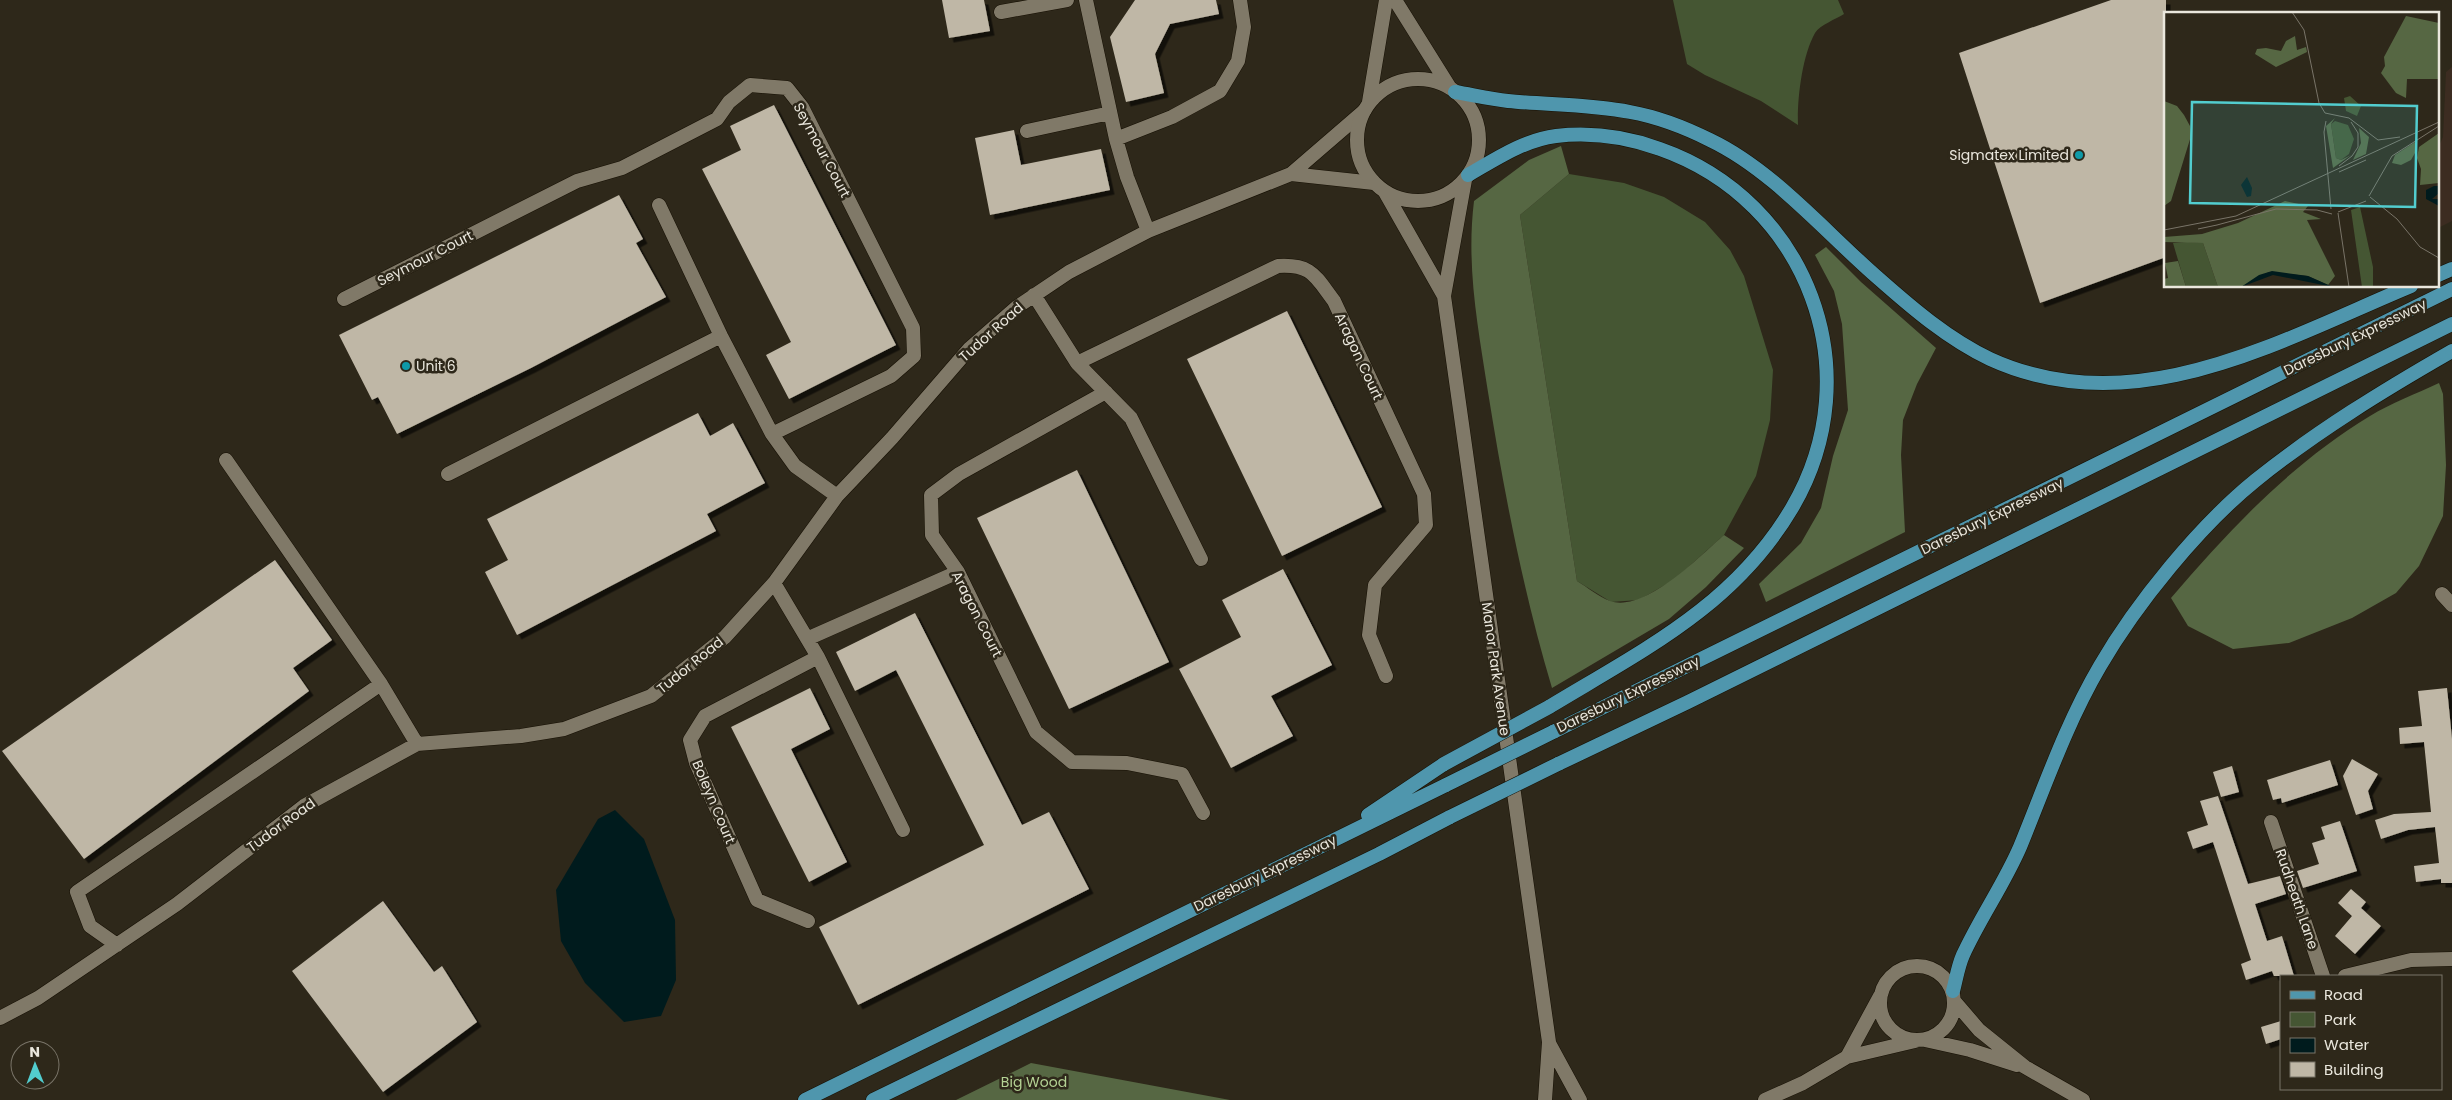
<svg xmlns="http://www.w3.org/2000/svg" width="2452" height="1100" viewBox="0 0 2452 1100" font-family="Poppins,sans-serif">
	<defs>
		<filter id="shadow"><feDropShadow dx="4.5" dy="4.5" stdDeviation="0" flood-color="#0009"/></filter>
	</defs>
	<rect width="100%" height="100%" fill="#2e281a"/>
	<path fill="#3c2c21" d="M2452 67V221L2438 228V148L2443 137 2446 72Z"/>
	<path fill="#455633" d="M1673 0H1838L1844 14C1836 19 1820 25 1815 33 1802 56 1797 100 1798 125L1761 101 1705 75 1687 64Z
		M1569 174 1624 183 1664 197 1705 222 1730 250 1744 276 1773 370 1770 420 1756 476 1724 535 1675 579 1639 600 1611 602 1577 581 1520 215Z"/>
	<path fill="#566743" d="M1561 146 1569 174 1520 215 1577 581C1587 587 1599 597 1610 601 1645 613 1700 556 1724 535L1744 548 1706 587 1669 619 1552 688C1523 591 1504 492 1488 392 1478 327 1466 267 1474 201L1529 160Z
		M1826 247 1861 282 1936 348 1917 384 1903 420 1901 455 1905 532 1766 602 1759 584 1801 543 1821 508 1833 456 1848 410 1842 324 1834 291 1815 255Z
		M2439 383 2443 394 2446 465 2443 516 2419 566 2396 593 2352 618 2289 643 2233 649 2188 626 2171 598C2230 529 2291 464 2370 416 2391 403 2416 394 2439 383Z
		M1031 1063 1230 1100H956Z"/>
	<path fill="#001b1d" d="M615 810 644 839 675 920 676 980 661 1016 624 1022 585 983 561 941 556 890 598 819Z"/>
	<path fill="#bfb7a6" filter="url(#shadow)" d="M942 0H984L990 31 949 38Z
		M1135 0H1216L1219 14 1170 24 1155 54 1164 93 1126 102 1110 37Z
		M2111 0H2166V257L2040 303 1959 53Z
		M774 105 896 345 789 399 766 355 791 342 702 169 741 150 730 126Z
		M1014 130 1021 165 1101 149 1110 190 990 215 975 138Z
		M619 195 643 239 636 243 666 297 531 368 397 434 378 397 372 400 339 335Z
		M1287 311 1382 507 1282 556 1187 359Z
		M698 413 710 436 733 423 765 483 707 514 716 531 517 635 485 572 508 560 487 519Z
		M1077 470 1169 662 1069 709 977 518Z
		M275 560 332 640 293 668 309 691 84 859 2 751Z
		M1283 569 1332 665 1271 696 1293 736 1231 768 1179 669 1241 637 1222 600Z
		M915 613 1022 825 1049 812 1089 889 858 1005 819 927 984 845 896 670 855 691 836 652Z
		M810 688 830 729 791 749 847 862 809 882 731 727Z
		M2447 688 2452 739V883H2441V879L2416 882 2414 866 2439 863 2435 827 2408 830 2381 839 2375 820 2394 814 2431 812 2424 742 2400 744 2399 728 2422 726 2418 691Z
		M2352 759 2378 774 2368 791 2373 809 2356 815 2343 776Z
		M2330 760 2338 785 2282 803 2281 798 2273 800 2267 780Z
		M2232 766 2239 792 2221 797 2213 772Z
		M2218 796 2248 884 2280 876 2286 894 2255 904 2267 941 2282 936 2294 976H2274L2272 971 2246 980 2241 964 2251 960 2213 842 2193 849 2187 832 2208 825 2200 801Z
		M2340 821 2357 871 2303 888 2297 871 2319 864 2312 843 2325 839 2321 827Z
		M2351 889 2366 902 2361 908 2381 926 2355 954 2335 936 2352 916 2338 903Z
		M383 901 434 972 442 966 477 1022 383 1092 292 971Z
		M2281 1021V1039L2266 1044 2261 1027Z"/>
	<g fill="none" stroke-linecap="round" stroke-linejoin="round">
		<defs>
			<path id="minor" d="M1086 0 1116 139 1127 177 1148 231
				M1001 12 1067 0
				M1027 131 1110 113
				M1116 139 1172 117 1220 91 1238 61 1244 27 1240 0
				M1291 174 1374 183
				M659 205 721 336 772 434 795 466 837 496
				M1034 295 1077 363 1131 418 1201 559
				M344 299 577 181 622 168 717 119 729 102 750 85 787 88 802 107 913 328 914 356 891 376 772 434
				M1077 363 1278 266C1312 264 1315 276 1334 301L1424 494 1426 525 1375 585 1369 635 1386 676
				M1106 392 959 474 931 495 932 535 958 572 1036 732 1072 762 1127 763 1182 774 1203 813
				M226 460 381 684 417 744
				M448 474 721 336
				M774 583 818 657 903 830
				M2442 594 2452 605
				M809 638 958 572
				M2271 822 2323 976
				M808 921 757 900 696 763 690 740 705 716 818 657
				M117 945 90 926 77 892 381 684
				M2345 976 2411 960 2452 959
				M0 1018 38 998 177 904 304 806 417 744 521 736 564 729 651 696 725 637 774 583 837 496 892 438 969 349 1017 307 1069 272 1148 231 1291 174 1364 111"/>
			<path id="tertiary" d="M1395 0 1450 88
				M1357 140a61 61 0 1 1 122 0a61 61 0 1 1-122 0Z
				M1369 102 1386 0
				M1465 180 1444 296 1549 1042 1545 1100
				M1385 192 1444 296
				M1880 1003a37 37 0 1 1 74 0a37 37 0 1 1-74 0Z
				M1955 1002 1979 1030 2025 1067 2083 1100
				M1925 1040 1970 1050 2017 1065
				M1549 1043 1580 1100
				M1847 1057 1880 996
				M1765 1100 1803 1083 1847 1057 1915 1041"/>
			<path id="primary" d="M1455 92C1473 95 1490 99 1508 101 1548 105 1590 104 1630 112 1658 117 1684 127 1710 140 1773 170 1826 233 1878 278 1912 308 1948 339 1990 359 2134 425 2279 341 2411 286
				M1468 175C1496 159 1524 140 1556 136 1591 132 1627 137 1660 149 1808 201 1872 372 1792 508 1734 606 1643 650 1549 707
				M2438 275 2452 269
				M1553 732 2452 289
				M1558 764 1688 702 2452 324
				M1368 815 1444 764
				M1953 991C1956 980 1958 966 1963 955 1980 918 2004 884 2020 847 2045 786 2066 724 2100 666 2136 604 2199 526 2256 480 2317 431 2384 390 2452 351
				M805 1100 1446 785
				M873 1100 1379 854 1450 817"/>
		</defs>
		<use href="#minor" stroke="#161004" stroke-width="15"/>
		<use href="#tertiary" stroke="#161004" stroke-width="15"/>
		<use href="#primary" stroke="#161004" stroke-width="15"/>
		<use href="#minor" stroke="#807968" stroke-width="14"/>
		<use href="#tertiary" stroke="#807968" stroke-width="14"/>
		<use href="#primary" stroke="#4f96ad" stroke-width="14"/>
		<defs>
			<path id="primary-bridge" d="M1444 764 1549 707
				M1446 785 1553 732
				M1450 817 1558 764"/>
		</defs>
		<use href="#primary-bridge" stroke="#161004" stroke-width="15" stroke-linecap="butt"/>
		<use href="#primary-bridge" stroke="#4f96ad" stroke-width="14"/>
	</g>
	<g fill="#0f9aa8" stroke="#2e281a" stroke-width="2">
		<circle cx="2079" cy="155" r="5"/>
		<circle cx="406" cy="366" r="5"/>
	</g>
	<g text-anchor="middle" stroke-width="5" stroke-linejoin="round" paint-order="stroke">
		<g font-size="14" fill="#eae7dd" stroke="#2e281a">
			<text transform="translate(822 150) rotate(62)" y="5">Seymour Court</text>
			<text transform="translate(425 258) rotate(-27)" y="5">Seymour Court</text>
			<text transform="translate(991 332) rotate(-42)" y="5">Tudor Road</text>
			<text transform="translate(2355 337) rotate(-26)" y="5">Daresbury Expressway</text>
			<text transform="translate(1359 356) rotate(65)" y="5">Aragon Court</text>
			<text transform="translate(1992 516) rotate(-26)" y="5">Daresbury Expressway</text>
			<text transform="translate(977 614) rotate(63)" y="5">Aragon Court</text>
			<text transform="translate(690 665) rotate(-39)" y="5">Tudor Road</text>
			<text transform="translate(1496 669) rotate(82)" y="5">Manor Park Avenue</text>
			<text transform="translate(1628 694) rotate(-26)" y="5">Daresbury Expressway</text>
			<text transform="translate(714 802) rotate(67)" y="5">Boleyn Court</text>
			<text transform="translate(281 825) rotate(-36)" y="5">Tudor Road</text>
			<text transform="translate(1265 873) rotate(-26)" y="5">Daresbury Expressway</text>
			<text transform="translate(2297 899) rotate(71)" y="5">Rudheath Lane</text>
		</g>
		<g font-size="14" fill="#eae7dd" stroke="#2e281a" text-anchor="end">
			<text x="2069" y="160">Sigmatex Limited</text>
			<text x="416" y="371" text-anchor="start">Unit 6</text>
		</g>
		<g font-size="14" fill="#b4d294" stroke="#2e281a">
			<text x="1034" y="1087">Big Wood</text>
		</g>
	</g>
	<g transform="translate(2164 12)">
		<rect width="275" height="275" fill="#2e281a"/>
		<path d="M186 84 197 94 193 104 182 99 180 86ZM171 109 184 113 190 127 185 142 177 148 172 146 167 112ZM196 195 209 255V275H198L187 198ZM23 230 39 231 54 275H22L9 231Z" fill="#455633"/>
		<path d="M242 4 275 11V67H243L242 86 232 81 217 61 221 54 220 45ZM131 24 133 38 142 35 143 40 112 55 91 42 93 37 102 36 117 39 122 29ZM0 89 13 94 20 103 26 114 27 124 7 189 0 194ZM171 106 167 112 172 146 177 148 187 143 169 156 162 114ZM195 116 205 125 202 142 189 148 197 131ZM275 121V171L256 173 257 157 253 146 255 135ZM251 130V141L247 148 237 153 228 151 231 143ZM121 189 144 194 139 200 157 207 143 208 171 264 164 273 144 264 105 260 77 275H54L39 231 0 230V225L38 222 74 211ZM14 249 22 275H0V267L4 266 1 251Z" fill="#566743"/>
		<path d="M83 165 88 176 87 184 83 185 77 173ZM270 174H275V181L268 187H275V194L262 187V178ZM108 259 144 264 169 275 109 263 77 275 95 263Z" fill="#001b1d"/>
		<path fill="none" stroke="#797468" stroke-width="1" d="M128 0 140 18 155 91 161 101M161 101 185 106 214 128 236 125M162 109 160 120 167 197M175 154 188 144 194 135V121L187 110M175 160 202 148M205 184 228 144 275 114M206 185 233 207 256 235 275 246M174 200 202 189M174 201 185 275M53 213 112 197 153 198 168 202M34 217 53 213M0 218 72 204 275 110"/>
		<path fill="#52cdcf" fill-opacity="0.15" stroke="#52cdcf" stroke-width="2.5" d="M28 90 253 94 251 195 26 191Z"/>
		<rect width="275" height="275" fill="none" stroke="#eae7dd" stroke-width="2.5"/>
	</g>
	<rect x="2280" y="975" width="162" height="115" fill="#2e281a" stroke="#797468"/>
	<rect x="2290" y="991" width="25" height="8" fill="#4f96ad" stroke="#797468"/>
	<text x="2324" y="1000" font-size="15" fill="#eae7dd">Road</text>
	<rect x="2290" y="1012" width="25" height="15" fill="#455633" stroke="#797468"/>
	<text x="2324" y="1025" font-size="15" fill="#eae7dd">Park</text>
	<rect x="2290" y="1038" width="25" height="15" fill="#001b1d" stroke="#797468"/>
	<text x="2324" y="1050" font-size="15" fill="#eae7dd">Water</text>
	<rect x="2290" y="1062" width="25" height="15" fill="#bfb7a6" stroke="#797468"/>
	<text x="2324" y="1075" font-size="15" fill="#eae7dd">Building</text>
	<g transform="translate(35 1065) rotate(359)"><circle r="24" fill="#2e281a" stroke="#797468"/>
	<path d="M0-4L9 19L0 12L-9 19Z" fill="#52cdcf"/>
	<text y="-8" font-size="14" font-weight="bold" text-anchor="middle" fill="#eae7dd">N</text>
	</g>
</svg>
